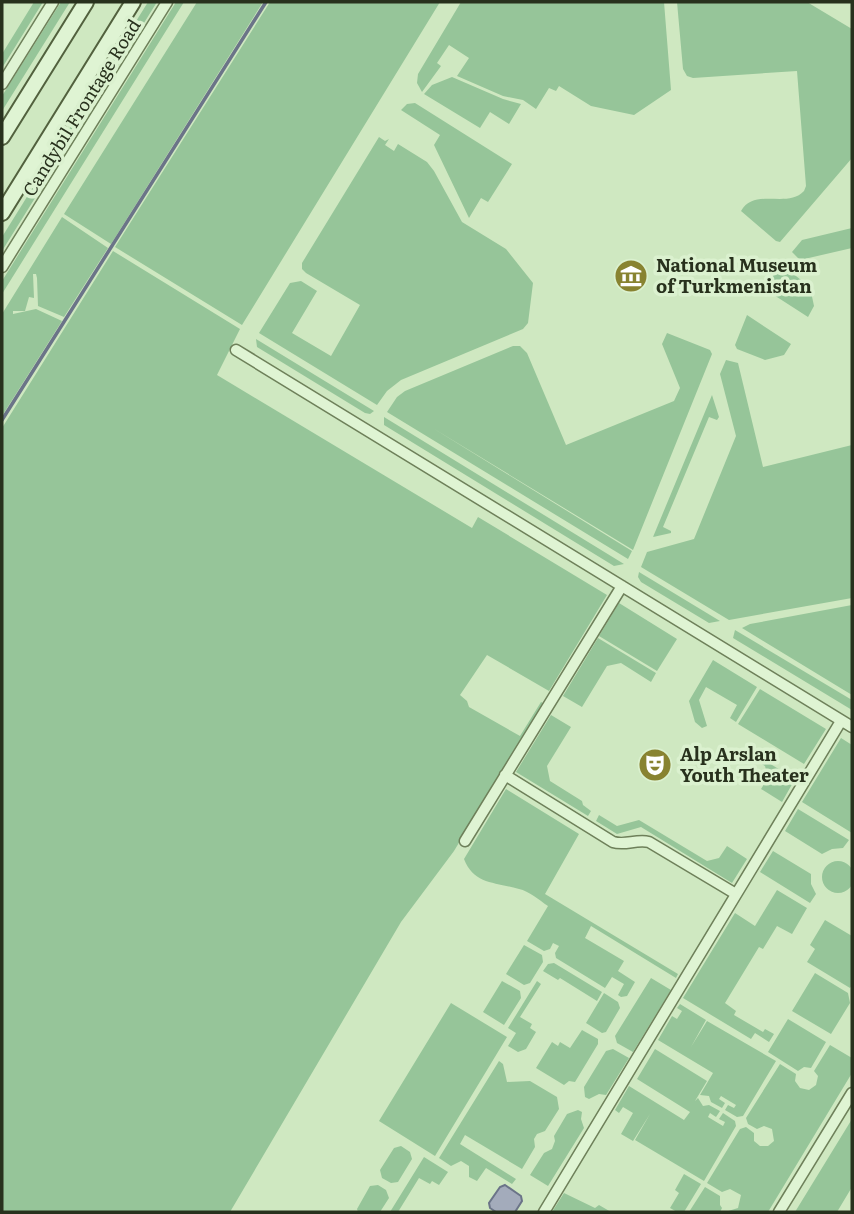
<svg xmlns="http://www.w3.org/2000/svg" width="854" height="1214" viewBox="0 0 854 1214" font-family="Literata,serif">
	<rect width="100%" height="100%" fill="#cfe8c1"/>
	<path fill="#96c599" d="M34 2H43L2 68V54Z
		M61 2H70L2 111V96Z
		M148 2H157L2 251V237Z
		M176 2H184L2 294V281Z
		M197 2H263L111 244 64 214Z
		M270 2H440L242 325 115 247Z
		M461 2H664L671 90 634 115 591 106 559 86 556 91 549 88 536 109 523 100 503 96 457 76 469 58 449 45 437 63 441 66 422 92 417 83 418 74Z
		M677 2H807L852 29V158L780 242 776 241 741 211C755 187 787 209 804 191L806 186 797 71 693 78 687 76 683 69Z
		M452 77 503 99 521 104 509 124 490 112 480 128 424 94 432 85Z
		M415 103 512 164 488 202 481 198 469 218 434 145 440 135 401 110 407 104Z
		M379 137 385 141 389 139 385 145 394 151 398 144 427 162 434 171 462 222 506 249 533 283 528 323 523 329 401 380 387 391 377 405 259 333 290 283 301 281 317 291 292 333 331 356 360 305 306 273 302 269V263Z
		M62 217 108 248 64 317 38 306 37 278 36 274H33L34 298 29 297 25 311H13V314L36 309 62 321 2 416V314Z
		M852 228V248L800 260 792 252 802 240Z
		M113 251 240 329 217 375 472 528 478 517 607 595 549 691 487 655 460 695 467 701 469 707 520 736 541 702 543 703 454 851 401 922 230 1212H2V428Z
		M782 265 810 287 814 306 808 317 763 288Z
		M747 315 791 344 784 355 765 360 737 349 735 345Z
		M667 333 710 350 712 354 633 550 431 427 632 551 628 559 387 412 397 397 405 391 513 346H520L527 353 566 445 674 401 680 388 662 344Z
		M256 339 374 411 370 414 365 413 257 347Z
		M726 360 738 363 763 467 852 445V598L729 620 641 567 647 552 694 539 736 436 720 374Z
		M712 395 719 417 717 420 709 417 663 527 671 531V533L653 537Z
		M384 417 624 564 614 566 384 425Z
		M639 572 720 621 709 623 641 582 638 577Z
		M619 603 677 639 657 671 599 636Z
		M852 605V695L742 628 750 624Z
		M735 630 852 700V710L733 638Z
		M598 638 656 673 651 682 621 663 607 666 582 707 563 696Z
		M713 660 757 687 736 722 730 718 737 705 706 687 699 700 707 726 702 728 695 722 689 701Z
		M760 689 826 729 804 764 738 724Z
		M551 715 571 727 547 766 550 781 582 801 583 805 591 811 588 816 516 772Z
		M841 738 852 745V833L802 802Z
		M759 757 795 779 782 802 761 789 768 778 765 766 757 761Z
		M506 789 579 834 545 894 678 974 676 978 591 926 585 938 624 961 618 971 635 982 627 996 621 997 618 995 624 984 612 977 605 988 556 958 555 953 559 946 553 943 550 949 544 951 527 941 548 906C539 900 529 891 519 889 496 882 474 885 464 859Z
		M798 809 849 840 843 848 832 849 822 854 785 831Z
		M599 815 617 826 639 820 707 861 719 858 727 846 747 859 732 883 641 827 617 834 596 821Z
		M773 851 811 874V884L816 894 810 903 760 872Z
		M822 877a16 16 0 1 1 32 0a16 16 0 1 1-32 0Z
		M777 890 807 908 792 934 777 926 763 949 759 947 725 1003 736 1011 734 1015 763 1032 765 1029 774 1034 769 1042 755 1033 751 1039 683 998 735 913 755 926Z
		M825 920 852 936V985L850 988 807 962 815 949 810 945Z
		M524 945 542 955 543 962 530 983 524 985 506 974Z
		M554 963 602 992 597 1001 560 978 558 980 543 971 548 964Z
		M815 973 848 993 850 1003 831 1034 792 1011Z
		M651 978 671 990 633 1052 617 1043 615 1036Z
		M502 981 520 991 521 998 504 1025 483 1012Z
		M537 981 541 984 520 1017 532 1024 530 1028 536 1032 526 1049 518 1052 508 1046 516 1033 508 1028Z
		M604 993 618 1002 620 1008 606 1032 602 1033 586 1023Z
		M451 1003 507 1037 435 1156 379 1121Z
		M680 1004 706 1020 691 1047 707 1021 776 1061 743 1116 737 1117 725 1110 728 1105 734 1108 736 1105 721 1096 719 1099 725 1103 722 1108 711 1102 709 1096 700 1095 713 1073 658 1040 672 1016 677 1019 682 1011 677 1008Z
		M788 1019 826 1042 811 1068 804 1067 798 1071 768 1052Z
		M582 1030 598 1039V1044L575 1082 569 1081 564 1085 536 1068 552 1042 558 1046 560 1042 570 1048Z
		M830 1045 852 1058V1073L768 1212H725L738 1208 741 1195 730 1189 722 1192 707 1183 740 1129 746 1127 754 1133V1141L760 1146H768L774 1141 772 1129 764 1126 757 1129 748 1124 746 1118 780 1064 796 1074 795 1081 800 1088 809 1090 816 1085 818 1076 814 1071Z
		M613 1049 629 1058 606 1095 599 1094 589 1099 585 1097 584 1087 606 1051Z
		M655 1049 707 1081 695 1101 698 1098 703 1106 709 1105 720 1111 716 1117 710 1113 708 1117 723 1126 725 1122 719 1119 723 1113 735 1121 736 1126 704 1181 635 1140 650 1114 633 1141 621 1134 633 1113 623 1107 619 1113 615 1110 629 1086 684 1120 690 1112 637 1079Z
		M499 1061 503 1064 507 1082 530 1081 557 1097 559 1109 545 1131 537 1134 534 1139 535 1147 522 1169 465 1135 460 1144 516 1179 512 1184 486 1168 477 1181 469 1177V1166L461 1161 451 1166 439 1158Z
		M578 1110 582 1112 581 1119 584 1128 548 1186 530 1175 544 1153 552 1149 555 1141 554 1136 567 1114Z
		M852 1119V1187L837 1212H795Z
		M401 1146 410 1152 412 1159 398 1182 391 1183 382 1178 380 1170 394 1148Z
		M424 1157 448 1172 439 1185 432 1181 430 1184 419 1178 398 1212H390Z
		M684 1174 701 1184 684 1212H677L670 1208 679 1193 675 1190Z
		M378 1185 386 1190 389 1198 380 1212H358L357 1209 370 1186Z
		M705 1187 720 1196V1205L722 1208 720 1212H689Z
		M564 1193 595 1208 599 1205 611 1212H552Z"/>
	<path fill="#a3abbb" stroke="#6b7488" stroke-width="2" d="M505 1185 521 1196 522 1201 515 1212H496L490 1208 489 1203 500 1187Z"/>
	<g fill="none" stroke-linecap="round" stroke-linejoin="round">
		<path stroke="#6b7488" stroke-width="3.5" d="M2 420 266 2"/>
		<defs>
			<path id="minor" d="M2 84 53 2
				M2 267 167 2
				M236 350 852 727
				M505 775 613 842C625 846 636 839 649 842L736 894
				M465 841 622 586
				M544 1212 841 721
				M779 1212 852 1093"/>
			<path id="secondary" d="M2 137 86 2
				M2 213 133 2"/>
		</defs>
		<use href="#minor" stroke="#6e805a" stroke-width="13"/>
		<use href="#secondary" stroke="#52613e" stroke-width="18"/>
		<use href="#minor" stroke="#dff4d3" stroke-width="10"/>
		<use href="#secondary" stroke="#dff4d3" stroke-width="14"/>
	</g>
	<defs>
		<symbol id="museum-disc" viewBox="-11 -11 22 22"><circle r="9.5" fill="#888331" stroke="#dbf1cf"/><path d="M0-6L6-3V-2H-6V-3ZM-5-1h2V3h-2ZM-1-1h2V3h-2ZM3-1h2V3H3ZM-6 4H6V6H-6Z" fill="#fff"/></symbol>
		<symbol id="theatre-disc" viewBox="-11 -11 22 22"><circle r="9.5" fill="#888331" stroke="#dbf1cf"/><path d="M-5-5.5Q0-4 5-5.5V0Q5 5 0 6Q-5 5-5 0ZM-3.3-2.5H-1v1.5H-3.3ZM1-2.5H3.3v1.5H1ZM-2.8 1Q0 5.5 2.8 1Z" fill="#fff"/></symbol>
	</defs>
	<g fill-rule="evenodd">
		<use href="#museum-disc" x="612" y="257" width="38" height="38"/>
		<use href="#theatre-disc" x="636" y="746" width="38" height="38"/>
	</g>
	<g text-anchor="middle" stroke-width="7" stroke-linejoin="round" paint-order="stroke">
		<g font-size="18" fill="#28311d" stroke="#dbf1cf">
			<text transform="translate(82 108) rotate(-58)" y="6">Candybil Frontage Road</text>
		</g>
		<g font-size="18" font-weight="bold" fill="#28311d" stroke="#dbf1cf" text-anchor="start">
			<text x="656" y="272">National Museum<tspan x="656" dy="21">of Turkmenistan</tspan></text>
			<text x="680" y="761">Alp Arslan<tspan x="680" dy="21">Youth Theater</tspan></text>
		</g>
	</g>
	<rect width="854" height="1214" fill="none" stroke="#28311d" stroke-width="7"/>
</svg>
